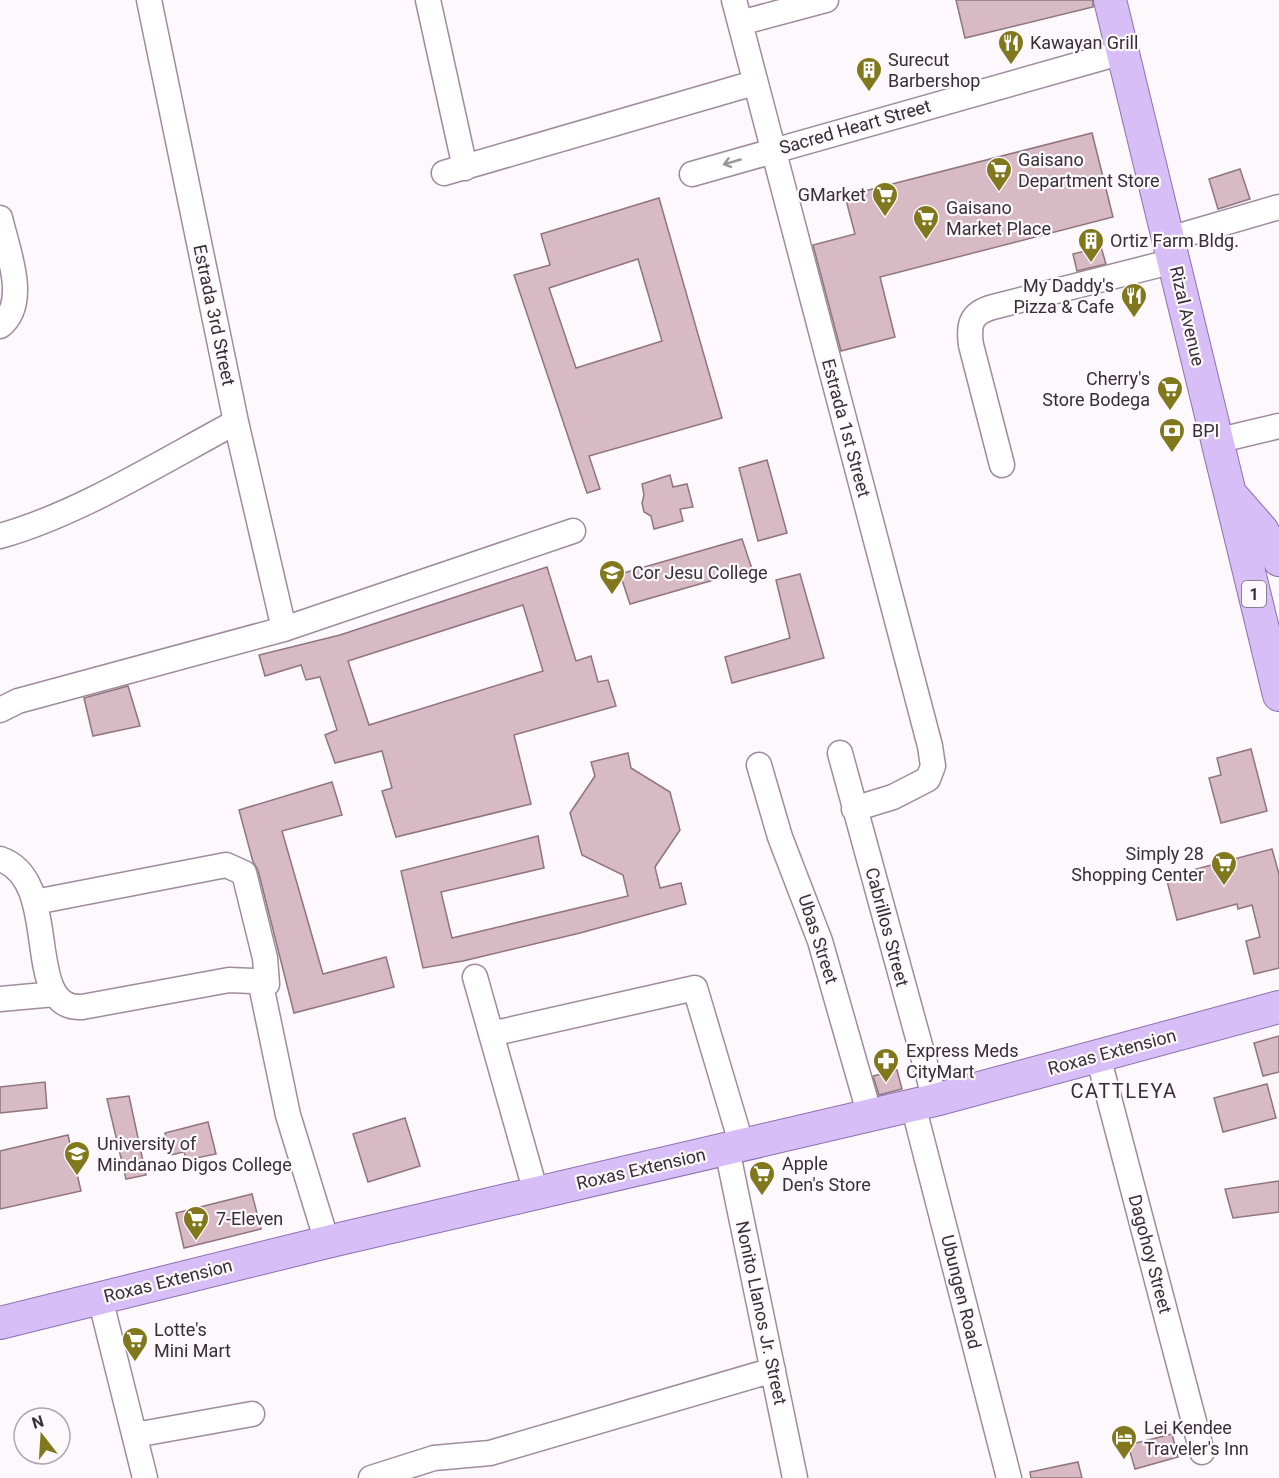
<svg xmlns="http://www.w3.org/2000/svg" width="1279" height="1478" viewBox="0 0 1279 1478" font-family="Roboto,sans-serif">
	<rect width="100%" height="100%" fill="#fdf8fc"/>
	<path fill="#d7bac3" stroke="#90757e" stroke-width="1.5" fill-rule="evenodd" d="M956 0H1093V7L965 38Z
		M1092 133 1113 217 880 277 895 337 841 351 813 245 855 234 845 196Z
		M1240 169 1250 199 1218 209 1209 179Z
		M659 198 722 418 589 456 600 489 587 493 514 275 550 265 541 234ZM638 259 662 341 576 368 549 288Z
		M1101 247 1106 264 1077 271 1073 254Z
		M767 460 787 533 758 541 739 468Z
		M670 475 673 487 687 484 693 507 680 509 683 521 654 529 651 516 644 512 642 503 644 495 642 484Z
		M742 539 752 569 630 604 620 574Z
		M547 567 576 661 591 656 598 682 608 680 616 706 514 735 531 804 396 837 382 791 392 788 382 751 335 763 325 735 337 730 320 677 306 680 301 665 265 676 259 655 340 635ZM523 605 543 671 369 725 348 661Z
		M800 574 824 658 732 683 725 657 790 638 776 580Z
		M128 686 140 726 93 736 84 698Z
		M1251 749 1267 811 1221 823 1209 778 1221 775 1217 758Z
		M628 753 631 768 670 792 680 830 655 867 660 888 681 883 686 904 580 933 463 961 423 968 401 871 538 836 544 868 441 892 452 938 628 896 623 875 582 855 570 813 595 776 591 762Z
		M332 782 342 815 282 831 323 974 386 957 394 987 294 1013 258 870 253 862 239 810Z
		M1272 849 1279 874V968L1254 974 1246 941 1260 937 1252 905 1238 909 1237 904 1177 920 1166 877Z
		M1279 1036V1072L1263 1076 1254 1043Z
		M897 1070 902 1089 879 1095 873 1076Z
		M45 1082 47 1108 0 1113V1087Z
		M1267 1084 1276 1118 1223 1132 1214 1098Z
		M129 1096 146 1175 126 1179 107 1099Z
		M405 1118 420 1166 368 1182 353 1134Z
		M208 1122 216 1154 187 1160 184 1152 170 1155 165 1133Z
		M68 1135 81 1191 0 1209V1151Z
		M1279 1181V1212L1233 1218 1225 1189Z
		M252 1194 261 1229 184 1248 176 1213Z
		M1172 1434 1178 1457 1135 1469 1128 1445Z
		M1078 1462 1082 1478H1031L1030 1472Z"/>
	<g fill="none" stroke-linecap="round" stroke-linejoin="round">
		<defs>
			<path id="minor" d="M149 0 236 422 284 629
				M428 0 465 168
				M734 0 930 746 933 766 928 779 893 797 854 809
				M740 23 826 0
				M444 173 754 83
				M692 174 1123 52
				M0 218C7 249 30 303 0 326
				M1169 239 1279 207
				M1216 441 1279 426
				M1002 465 971 345C968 324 971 313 993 307L1174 261
				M0 536C79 514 163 461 236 422
				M0 710 18 701 284 629 573 531
				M840 753 935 1100
				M759 765 780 837 820 941 870 1116
				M0 859C64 880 20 1010 82 1007L229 980 253 981 261 985 288 1115 327 1242
				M35 902 226 865 244 873 265 958 267 984 262 988
				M475 977 536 1193
				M0 999 55 994
				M491 1034 695 988 742 1146
				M1098 1056 1202 1452
				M913 1105 1009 1478
				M727 1149 795 1478
				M100 1298 145 1478
				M135 1435 252 1414
				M371 1478 434 1458 490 1453 773 1370"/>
			<path id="major" d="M1110 0 1279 695
				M1234 498 1262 530 1279 560
				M0 1323 327 1242 935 1100 1279 1007"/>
		</defs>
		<use href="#minor" stroke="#9f8b9d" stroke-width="27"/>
		<use href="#major" stroke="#8e6fb0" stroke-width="34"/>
		<use href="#minor" stroke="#fff" stroke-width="24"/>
		<use href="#major" stroke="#d7bef7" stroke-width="32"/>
	</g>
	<defs><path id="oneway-shaft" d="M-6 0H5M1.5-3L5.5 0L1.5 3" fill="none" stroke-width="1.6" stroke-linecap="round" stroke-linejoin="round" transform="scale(1.5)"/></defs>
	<use stroke="#9b979a" href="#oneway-shaft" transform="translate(732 162) rotate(164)"/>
	<defs>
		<symbol id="restaurant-pin" viewBox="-11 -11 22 30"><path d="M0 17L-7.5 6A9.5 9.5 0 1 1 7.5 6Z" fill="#81781d" stroke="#fdf8fc"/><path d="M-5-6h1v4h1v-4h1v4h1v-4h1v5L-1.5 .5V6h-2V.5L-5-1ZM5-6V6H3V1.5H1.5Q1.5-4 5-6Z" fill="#fff"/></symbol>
		<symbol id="building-pin" viewBox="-11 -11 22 30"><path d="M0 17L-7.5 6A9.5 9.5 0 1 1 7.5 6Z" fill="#81781d" stroke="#fdf8fc"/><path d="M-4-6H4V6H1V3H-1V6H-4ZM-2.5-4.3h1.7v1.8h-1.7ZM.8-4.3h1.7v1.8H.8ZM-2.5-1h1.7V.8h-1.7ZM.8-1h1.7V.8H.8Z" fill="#fff"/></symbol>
		<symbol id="supermarket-pin" viewBox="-11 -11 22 30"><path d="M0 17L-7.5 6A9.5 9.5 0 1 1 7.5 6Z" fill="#81781d" stroke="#fdf8fc"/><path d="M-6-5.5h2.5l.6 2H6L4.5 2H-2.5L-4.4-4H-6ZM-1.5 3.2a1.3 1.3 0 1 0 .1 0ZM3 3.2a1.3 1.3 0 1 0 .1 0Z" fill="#fff"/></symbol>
		<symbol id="bank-pin" viewBox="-11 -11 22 30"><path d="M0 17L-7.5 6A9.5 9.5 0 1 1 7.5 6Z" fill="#81781d" stroke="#fdf8fc"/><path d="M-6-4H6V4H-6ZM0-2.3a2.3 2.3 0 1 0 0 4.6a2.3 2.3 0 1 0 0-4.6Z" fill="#fff"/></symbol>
		<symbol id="university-pin" viewBox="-11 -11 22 30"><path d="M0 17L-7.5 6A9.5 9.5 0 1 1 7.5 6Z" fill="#81781d" stroke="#fdf8fc"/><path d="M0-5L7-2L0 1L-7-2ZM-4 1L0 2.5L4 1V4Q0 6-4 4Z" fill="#fff"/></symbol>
		<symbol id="pharmacy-pin" viewBox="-11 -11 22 30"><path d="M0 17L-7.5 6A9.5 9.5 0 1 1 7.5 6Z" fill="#81781d" stroke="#fdf8fc"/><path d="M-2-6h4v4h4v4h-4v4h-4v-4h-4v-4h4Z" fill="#fff"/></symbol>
		<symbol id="hotel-pin" viewBox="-11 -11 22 30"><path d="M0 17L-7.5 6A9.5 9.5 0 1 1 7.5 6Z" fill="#81781d" stroke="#fdf8fc"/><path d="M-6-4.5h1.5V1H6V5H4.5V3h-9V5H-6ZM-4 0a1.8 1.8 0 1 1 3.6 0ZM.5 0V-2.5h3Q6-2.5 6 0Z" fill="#fff"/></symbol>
	</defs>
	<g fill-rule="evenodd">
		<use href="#restaurant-pin" x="996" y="28" width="30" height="40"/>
		<use href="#building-pin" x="854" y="55" width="30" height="40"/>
		<use href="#supermarket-pin" x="984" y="155" width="30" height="40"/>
		<use href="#supermarket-pin" x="870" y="180" width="30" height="40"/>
		<use href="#supermarket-pin" x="911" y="203" width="30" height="40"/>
		<use href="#building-pin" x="1076" y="226" width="30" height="40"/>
		<use href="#restaurant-pin" x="1119" y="281" width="30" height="40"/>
		<use href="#supermarket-pin" x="1155" y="374" width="30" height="40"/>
		<use href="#bank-pin" x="1157" y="416" width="30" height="40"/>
		<use href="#university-pin" x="597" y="558" width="30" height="40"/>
		<use href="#supermarket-pin" x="1209" y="849" width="30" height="40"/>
		<use href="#pharmacy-pin" x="871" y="1046" width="30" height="40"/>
		<use href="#university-pin" x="62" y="1139" width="30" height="40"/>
		<use href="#supermarket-pin" x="747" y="1159" width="30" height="40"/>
		<use href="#supermarket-pin" x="181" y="1204" width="30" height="40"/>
		<use href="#supermarket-pin" x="120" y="1325" width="30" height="40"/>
		<use href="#hotel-pin" x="1109" y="1423" width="30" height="40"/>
	</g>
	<g text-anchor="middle" stroke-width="4.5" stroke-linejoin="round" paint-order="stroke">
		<rect fill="#fdf8fc" stroke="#726b71" stroke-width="1.5" x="1242" y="581" width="24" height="26" rx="4.5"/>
		<g font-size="16" font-weight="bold" fill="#372f36">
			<text x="1254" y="600">1</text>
		</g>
		<g font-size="18" fill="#372f36" stroke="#fdf8fc" text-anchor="start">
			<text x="1030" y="49">Kawayan Grill</text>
			<text x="888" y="66">Surecut<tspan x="888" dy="21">Barbershop</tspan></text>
			<text x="1018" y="166">Gaisano<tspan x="1018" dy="21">Department Store</tspan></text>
			<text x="866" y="201" text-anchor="end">GMarket</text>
			<text x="946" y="214">Gaisano<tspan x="946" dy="21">Market Place</tspan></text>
			<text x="1110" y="247">Ortiz Farm Bldg.</text>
			<text x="1114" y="292" text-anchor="end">My Daddy's<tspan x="1114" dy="21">Pizza &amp; Cafe</tspan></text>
			<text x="1150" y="385" text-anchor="end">Cherry's<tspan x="1150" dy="21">Store Bodega</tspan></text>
			<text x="1192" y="437">BPI</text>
			<text x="632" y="579">Cor Jesu College</text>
			<text x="1204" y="860" text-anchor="end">Simply 28<tspan x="1204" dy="21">Shopping Center</tspan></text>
			<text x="906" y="1057">Express Meds<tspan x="906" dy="21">CityMart</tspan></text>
			<text x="97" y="1150">University of<tspan x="97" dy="21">Mindanao Digos College</tspan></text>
			<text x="782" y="1170">Apple<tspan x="782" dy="21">Den's Store</tspan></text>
			<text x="216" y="1225">7-Eleven</text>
			<text x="154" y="1336">Lotte's<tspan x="154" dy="21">Mini Mart</tspan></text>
			<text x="1144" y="1434">Lei Kendee<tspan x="1144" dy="21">Traveler's Inn</tspan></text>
		</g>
		<g font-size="18" fill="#372f36" stroke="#fdf8fc">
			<text transform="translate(855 127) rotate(-16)" y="6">Sacred Heart Street</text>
			<text transform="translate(214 315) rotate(78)" y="6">Estrada 3rd Street</text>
			<text transform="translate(1187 316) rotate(77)" y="6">Rizal Avenue</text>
			<text transform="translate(846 428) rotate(75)" y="6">Estrada 1st Street</text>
			<text transform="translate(887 927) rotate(75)" y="6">Cabrillos Street</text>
			<text transform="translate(818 939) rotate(72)" y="6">Ubas Street</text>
			<text transform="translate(1112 1052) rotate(-15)" y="6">Roxas Extension</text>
			<text transform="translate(641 1169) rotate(-13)" y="6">Roxas Extension</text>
			<text transform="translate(1150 1254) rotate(75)" y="6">Dagohoy Street</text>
			<text transform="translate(168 1281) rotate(-14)" y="6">Roxas Extension</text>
			<text transform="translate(961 1292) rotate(76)" y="6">Ubungen Road</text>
			<text transform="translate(761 1313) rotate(78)" y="6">Nonito Llanos Jr. Street</text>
		</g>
		<g font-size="20" letter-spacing="1.5" fill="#372f36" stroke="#fdf8fc">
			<text x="1124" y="1098">CATTLEYA</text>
		</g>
	</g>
	<g transform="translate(42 1436) rotate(343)"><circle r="28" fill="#fdf8fc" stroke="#aea8ad" stroke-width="1.5"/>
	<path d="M0-4.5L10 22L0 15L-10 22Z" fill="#81781d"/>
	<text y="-9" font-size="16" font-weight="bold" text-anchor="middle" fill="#372f36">N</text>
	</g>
</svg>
